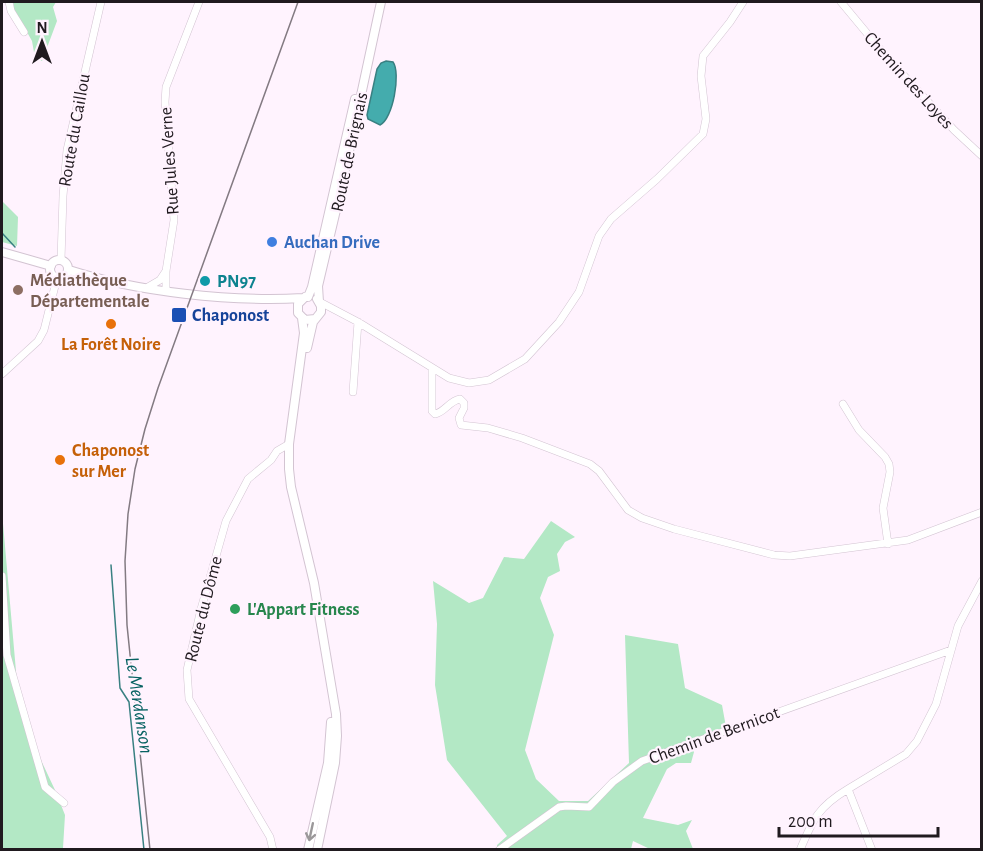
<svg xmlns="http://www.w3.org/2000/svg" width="983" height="851" viewBox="0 0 983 851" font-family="'Alegreya Sans',sans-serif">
	<rect width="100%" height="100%" fill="#fff3fe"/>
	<path fill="#b3e8c5" d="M13 2H56L53 7 57 21 42 61 35 58 32 41 14 9Z
		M2 201 18 217 17 246 2 242Z
		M2 512 18 694 24 724 55 790 65 815 63 848 83 849H2Z
		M551 521 575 537 565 542 557 554 560 571 548 577 540 598 554 635 525 750 536 779 559 801H588L629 763 625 635 678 644 685 688 722 705 726 727 691 741 694 752 691 763H676L667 769 643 818 678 825 692 820 686 831 693 849H650L633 841 631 849H497V845L507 836 447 760 435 685 437 624 433 581 469 603 483 598 504 557 524 559Z"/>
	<path fill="#44acad" stroke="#398082" stroke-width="1.5" d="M386 61 393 62C401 73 393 119 380 125L368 119 367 115 377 69 381 63Z"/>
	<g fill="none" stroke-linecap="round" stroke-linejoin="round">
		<path stroke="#398082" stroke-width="1.5" d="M2 233 15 247
			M111 565 120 688 129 702 144 850"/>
		<defs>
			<path id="minor" d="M9 2 11 11 24 32
				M841 2 885 55 954 130 982 156
				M61 260 63 196 67 150 101 2
				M148 287 160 280 166 271
				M166 290V271L174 220 165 102 166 87 199 2
				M320 302 358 322 449 378 469 383 489 380 525 359 559 322 579 292 599 236 611 219 657 179 703 134 706 119 701 76 703 56 730 22 743 2
				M432 369V411L435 414C445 412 449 401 460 399L464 403V408L459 418 461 425 488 428 522 438 590 464 599 471 628 510 642 518 674 529 774 555 790 556 908 540 982 512
				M2 374 38 341 44 330 57 278
				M353 392 358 322
				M843 404 859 430 885 457 889 464 890 472 883 508 888 544
				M2 576 7 655 45 787 64 803
				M273 850 270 837 189 699 187 670 201 609 226 521 248 479 271 460 277 451 289 444
				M499 850 559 807 566 806 589 807 613 782 642 761 951 650
				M800 850C813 819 818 807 848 789
				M872 850 848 789 906 754 917 741 936 704 958 626 982 581"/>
			<path id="major" d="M2 252 51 266
				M50 269a9 9 0 1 1 18 0a9 9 0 1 1-18 0Z
				M69 270C138 292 230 302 303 298
				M305 297 298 304V313L305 320 315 319
				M308 297 312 287 355 99
				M319 302 318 286 340 193 381 2
				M302 318 304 333 289 444V469L291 487 314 583 336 714 337 736 335 763 317 850
				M307 348 313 322 321 312V306L317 299
				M308 850 328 763 331 722"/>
		</defs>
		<use href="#minor" stroke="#d3c4d2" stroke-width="8"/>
		<use href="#major" stroke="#d3c4d2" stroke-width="10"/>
		<use href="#minor" stroke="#fff" stroke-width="7"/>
		<use href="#major" stroke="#fff" stroke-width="8"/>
		<path stroke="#837a82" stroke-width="1.5" d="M150 850 127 625 125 561 128 514 135 469 145 429 158 388 298 2"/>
	</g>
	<defs><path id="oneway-shaft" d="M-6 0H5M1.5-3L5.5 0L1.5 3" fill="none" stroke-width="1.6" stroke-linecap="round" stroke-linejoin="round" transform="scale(1.5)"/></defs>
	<use stroke="#9b989a" href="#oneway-shaft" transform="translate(311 832) rotate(102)"/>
	<circle fill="#3f7fe0" stroke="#fff3fe" stroke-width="2" cx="272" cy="242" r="6"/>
	<circle fill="#0f9aa8" stroke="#fff3fe" stroke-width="2" cx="205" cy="281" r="6"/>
	<circle fill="#8d6e63" stroke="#fff3fe" stroke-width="2" cx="18" cy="290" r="6"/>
	<rect fill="#1a4fb4" stroke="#fff3fe" stroke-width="2" x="171" y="307" width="16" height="16" rx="3"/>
	<g fill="#e8710a" stroke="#fff3fe" stroke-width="2">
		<circle cx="111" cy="324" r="6"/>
		<circle cx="60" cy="460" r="6"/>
	</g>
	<circle fill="#2e9e5b" stroke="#fff3fe" stroke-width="2" cx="235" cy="609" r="6"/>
	<g text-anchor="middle" stroke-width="4.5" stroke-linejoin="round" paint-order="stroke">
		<g font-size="18" fill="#201a1f" stroke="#fff3fe">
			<text transform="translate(909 80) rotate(48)" y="6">Chemin des Loyes</text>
			<text transform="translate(74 130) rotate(-80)" y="6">Route du Caillou</text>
			<text transform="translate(349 152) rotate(-78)" y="6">Route de Brignais</text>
			<text transform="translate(169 161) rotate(-94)" y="6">Rue Jules Verne</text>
			<text transform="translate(203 609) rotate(-76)" y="6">Route du Dôme</text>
			<text transform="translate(714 735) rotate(-20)" y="6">Chemin de Bernicot</text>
		</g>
		<g font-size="18" font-weight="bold" fill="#366cbe" stroke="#fff3fe" text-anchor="start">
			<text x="284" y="248">Auchan Drive</text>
		</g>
		<g font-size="18" font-weight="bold" fill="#785e54" stroke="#fff3fe" text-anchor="start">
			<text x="30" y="286">Médiathèque<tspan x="30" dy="21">Départementale</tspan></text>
		</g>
		<g font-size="18" font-weight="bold" fill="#0d838f" stroke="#fff3fe" text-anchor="start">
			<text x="217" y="287">PN97</text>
		</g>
		<g font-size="18" font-weight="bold" fill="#164399" stroke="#fff3fe" text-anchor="start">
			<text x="192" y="321">Chaponost</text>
		</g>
		<g font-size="18" font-weight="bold" fill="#c56008" stroke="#fff3fe">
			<text x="111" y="350">La Forêt Noire</text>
			<text x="72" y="456" text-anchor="start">Chaponost<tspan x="72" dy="21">sur Mer</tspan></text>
		</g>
		<g font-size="18" font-weight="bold" fill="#27864d" stroke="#fff3fe" text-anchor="start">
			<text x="247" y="615">L'Appart Fitness</text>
		</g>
		<g font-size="20" font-style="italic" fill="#076262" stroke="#fff3fe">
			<text transform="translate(140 705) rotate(81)" y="7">Le Merdanson</text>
		</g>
	</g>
	<rect width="983" height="851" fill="none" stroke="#201a1f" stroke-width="6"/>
	<g transform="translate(42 42)" stroke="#fff3fe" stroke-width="4.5" paint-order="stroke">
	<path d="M0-4.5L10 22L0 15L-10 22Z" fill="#201a1f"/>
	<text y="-9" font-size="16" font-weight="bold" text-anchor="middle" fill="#201a1f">N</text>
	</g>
	<path d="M779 827v9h159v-9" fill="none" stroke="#201a1f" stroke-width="3"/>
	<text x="788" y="827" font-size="18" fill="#201a1f" stroke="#fff3fe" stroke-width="4.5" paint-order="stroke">200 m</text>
</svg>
